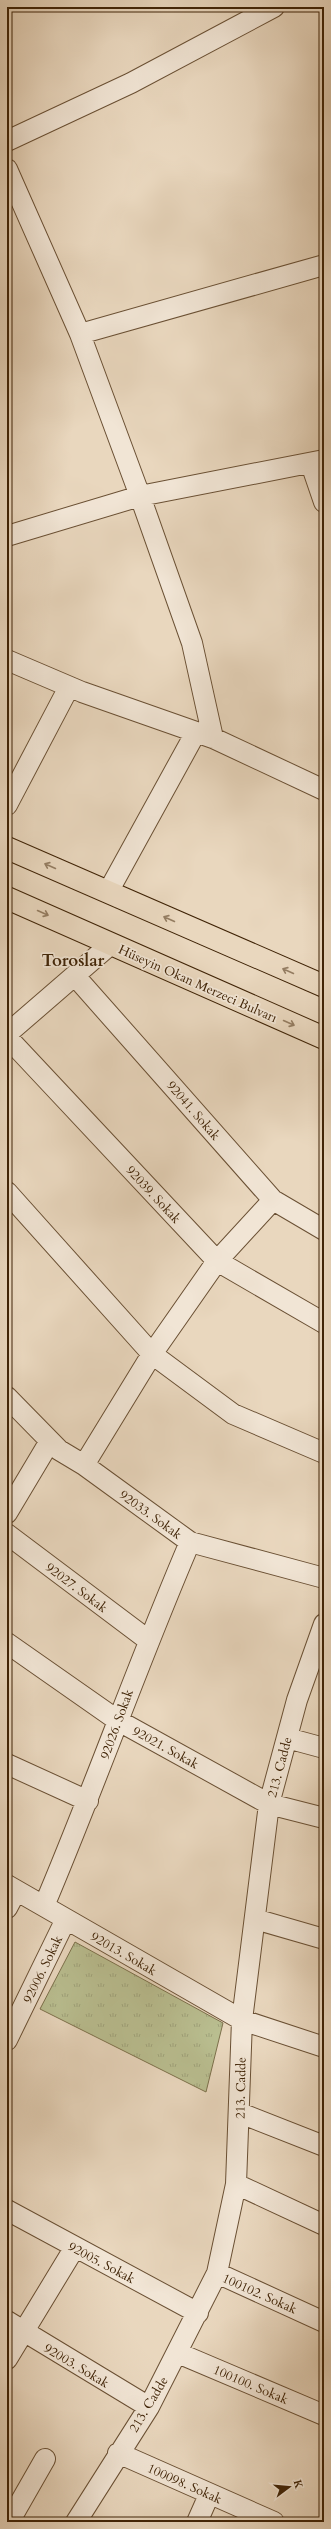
<svg xmlns="http://www.w3.org/2000/svg" width="331" height="2529" viewBox="0 0 331 2529" font-family="Cardo,serif">
	<defs>
		<pattern id="park-tufts" width="24" height="20" patternUnits="userSpaceOnUse"><rect width="24" height="20" fill="#b9be90"/><path d="M3 7l-1-3M5 7V3M7 7l1-3M15 17l-1-3M17 17v-4M19 17l1-3" fill="none" stroke="#a0a37b"/></pattern>
	</defs>
	<rect width="100%" height="100%" fill="#e9d7be"/>
	<filter id="stains"><feTurbulence type="fractalNoise" baseFrequency=".005" numOctaves="4"/><feColorMatrix values="0 0 0 0 .2 0 0 0 0 .09 0 0 0 0 .02 0 0 0 .5 -.17"/></filter>
	<radialGradient id="worn" r=".72"><stop offset=".6" stop-color="#630" stop-opacity="0"/><stop offset="1" stop-color="#630" stop-opacity=".3"/></radialGradient>
	<path fill="url(#park-tufts)" stroke="#7c704b" d="M75 1942 223 2023 206 2092 40 2009Z"/>
	<g fill="none" stroke-linecap="round" stroke-linejoin="round">
		<defs>
			<path id="minor" d="M7 141 131 83 274 7
				M7 169 80 334 140 496 192 643 213 738
				M80 334 324 265
				M311 464 324 502
				M7 536 140 496 324 460
				M7 660 82 692 213 738 324 790
				M7 805 69 687
				M108 892 196 732
				M75 976 273 1200 324 1230
				M7 1034 111 944
				M7 1037 217 1261 324 1323
				M7 1192 152 1354 233 1414 324 1453
				M7 1397 59 1450 84 1465 190 1542 324 1578
				M84 1465 152 1354 217 1261 273 1200
				M7 1513 50 1441
				M7 1534 148 1640
				M7 1643 117 1720 269 1804 324 1818
				M287 1738 324 1748
				M7 1764 88 1801
				M7 1885 242 2020 324 2047
				M44 1906C95 1786 138 1663 190 1542
				M7 1908 16 1891
				M255 1919 324 1939
				M7 2040 66 1919
				M240 2113 324 2146
				M236 2184 324 2225
				M7 2210 198 2313
				M217 2273 324 2322
				M7 2321 149 2407
				M178 2353 324 2415
				M7 2359 75 2247
				M118 2453 274 2522
				M9 2522 45 2459
				M76 2522 149 2407 217 2273 236 2184 242 2020 269 1804 297 1700 324 1624
				M197 2522 209 2495"/>
			<path id="primary" d="M7 848 324 986
				M7 898 324 1038"/>
		</defs>
		<use href="#minor" stroke="#6a5034" stroke-width="22"/>
		<use href="#primary" stroke="#3f2306" stroke-width="24"/>
		<use href="#minor" stroke="#f1e5d5" stroke-width="20"/>
		<use href="#primary" stroke="#e9d7be" stroke-width="22"/>
	</g>
	<defs><path id="oneway-shaft" d="M-6 0H5M1.5-3L5.5 0L1.5 3" fill="none" stroke-width="1.6" stroke-linecap="round" stroke-linejoin="round"/></defs>
	<g stroke="#947d62">
		<use href="#oneway-shaft" transform="translate(50 866) rotate(-156)"/>
		<use href="#oneway-shaft" transform="translate(43 913) rotate(24)"/>
		<use href="#oneway-shaft" transform="translate(169 919) rotate(-156)"/>
		<use href="#oneway-shaft" transform="translate(288 971) rotate(-156)"/>
		<use href="#oneway-shaft" transform="translate(289 1023) rotate(24)"/>
	</g>
	<g text-anchor="middle" stroke-width="3.5" stroke-linejoin="round" paint-order="stroke">
		<g font-size="13" fill="#3f2306" stroke="#f1e5d5">
			<text transform="translate(198 983) rotate(24)" y="5">Hüseyin Okan Merzeci Bulvarı</text>
			<text transform="translate(194 1110) rotate(49)" y="5">92041. Sokak</text>
			<text transform="translate(154 1194) rotate(47)" y="5">92039. Sokak</text>
			<text transform="translate(151 1514) rotate(36)" y="5">92033. Sokak</text>
			<text transform="translate(77 1587) rotate(37)" y="5">92027. Sokak</text>
			<text transform="translate(116 1724) rotate(-70)" y="5">92026. Sokak</text>
			<text transform="translate(166 1747) rotate(29)" y="5">92021. Sokak</text>
			<text transform="translate(279 1767) rotate(-75)" y="5">213. Cadde</text>
			<text transform="translate(124 1953) rotate(30)" y="5">92013. Sokak</text>
			<text transform="translate(42 1969) rotate(-64)" y="5">92006. Sokak</text>
			<text transform="translate(240 2088) rotate(-89)" y="5">213. Cadde</text>
			<text transform="translate(102 2262) rotate(28)" y="5">92005. Sokak</text>
			<text transform="translate(260 2293) rotate(24)" y="5">100102. Sokak</text>
			<text transform="translate(77 2365) rotate(31)" y="5">92003. Sokak</text>
			<text transform="translate(251 2384) rotate(23)" y="5">100100. Sokak</text>
			<text transform="translate(148 2404) rotate(-59)" y="5">213. Cadde</text>
			<text transform="translate(185 2483) rotate(24)" y="5">100098. Sokak</text>
		</g>
		<g font-size="17" font-weight="bold" fill="#3f2306" stroke="#f1e5d5">
			<text x="73" y="966">Toroslar</text>
		</g>
	</g>
	<rect width="331" height="2529" fill="none" stroke="#e9d7be" stroke-width="24"/>
	<rect x="8" y="8" width="315" height="2513" fill="none" stroke="#3f2306" stroke-width="2"/>
	<rect x="12" y="12" width="307" height="2505" fill="none" stroke="#3f2306"/>
	<g transform="translate(289 2487) rotate(74)" stroke="#f1e5d5" stroke-width="3" paint-order="stroke">
	<path d="M0-3L7 15L0 10L-7 15Z" fill="#3f2306"/>
	<text y="-6" font-size="11" font-weight="bold" text-anchor="middle" fill="#3f2306">K</text>
	</g>
	<rect width="100%" height="100%" filter="url(#stains)"/>
	<rect width="100%" height="100%" fill="url(#worn)"/>
</svg>
